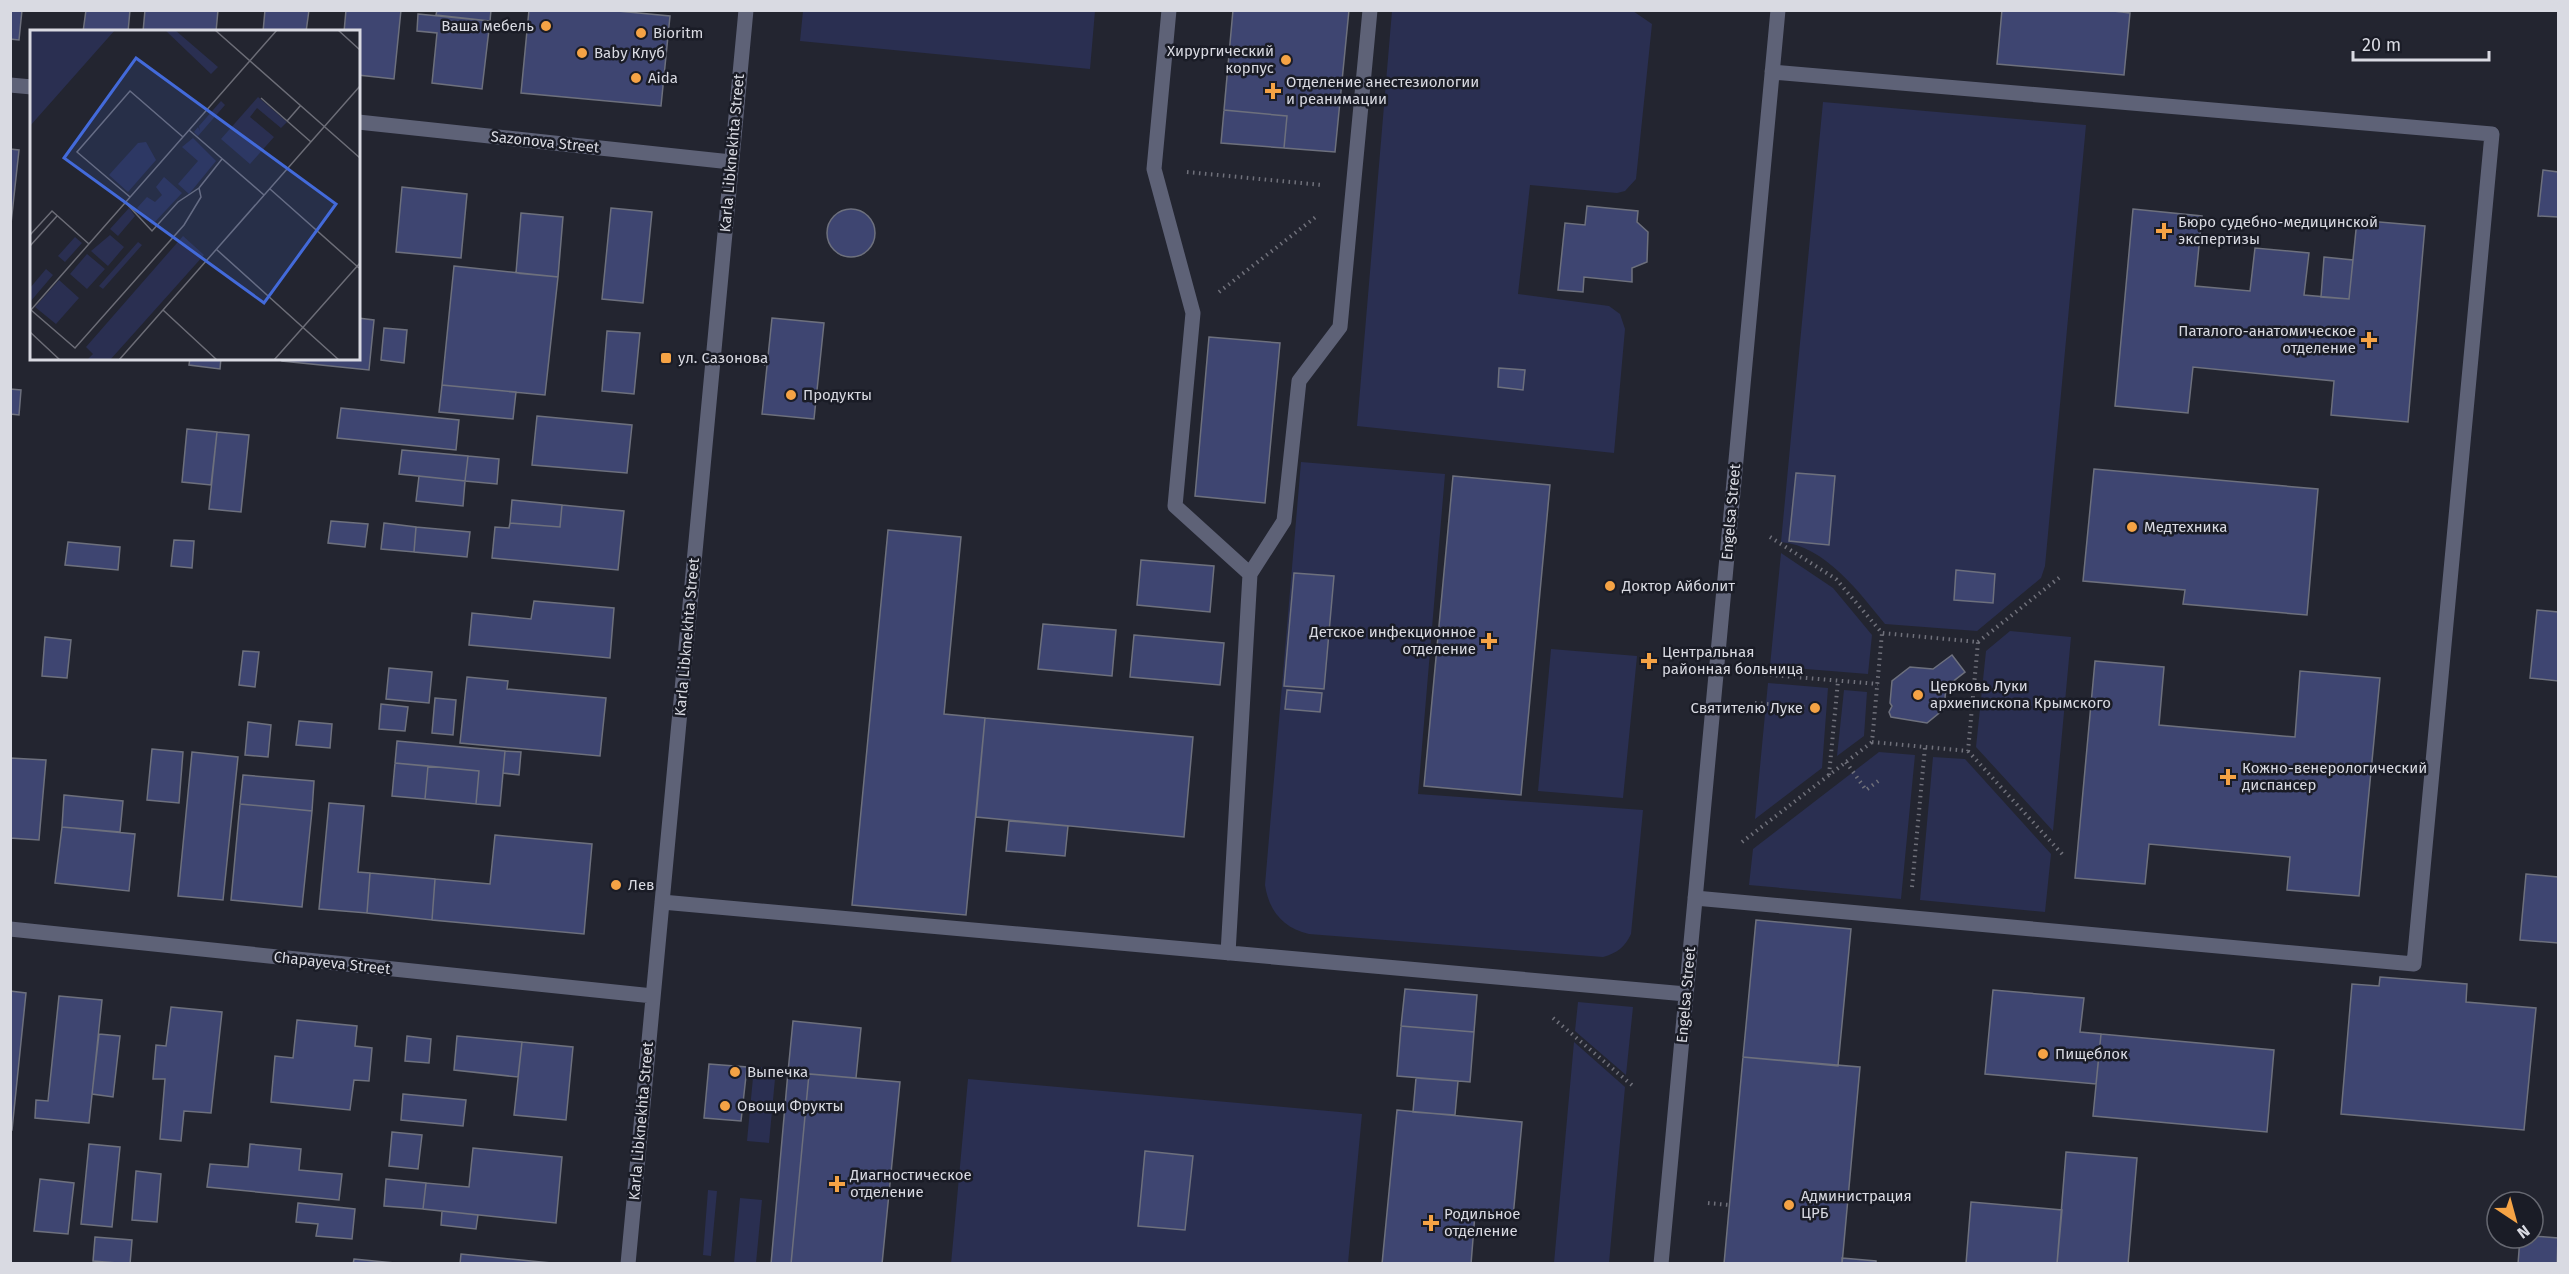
<svg xmlns="http://www.w3.org/2000/svg" width="2569" height="1274" viewBox="0 0 2569 1274" font-family="'Fira Sans',sans-serif">
	<rect width="100%" height="100%" fill="#232530"/>
	<path fill="#2a2f51" d="M803 11H1095L1090 69 800 41Z
		M1392 11H1633L1652 24 1636 179 1625 191 1617 193 1530 185 1518 294 1609 306 1620 314 1625 329 1614 453 1357 426Z
		M1823 102 2086 125 2045 566 2041 578 1977 631 1885 624C1859 592 1825 546 1781 542Z
		M1301 462 1445 474 1418 794 1643 810 1631 934C1625 947 1617 953 1603 957L1309 934C1283 928 1269 911 1265 885Z
		M1781 553 1833 588 1872 635 1868 674 1770 666Z
		M2010 631 2071 637 2053 831 1976 747 1986 651Z
		M1551 649 1637 656 1623 798 1538 791Z
		M1768 683 1828 688 1822 768 1755 819Z
		M1844 690 1867 692 1864 736 1837 756Z
		M1879 752 1915 755 1901 899 1749 885 1753 849Z
		M1933 757 1965 759 2051 854 2045 912 1920 900Z
		M1578 1002 1633 1007 1626 1075 1575 1031Z
		M1574 1042 1625 1087 1609 1263H1554Z
		M754 1067 776 1068 769 1143 747 1141Z
		M968 1079 1362 1114 1348 1263 951 1264Z
		M708 1190 717 1191 711 1256 703 1255Z
		M740 1198 762 1200 756 1263H734Z"/>
	<path fill="#3e4571" stroke="#6d707d" stroke-width="1.5" d="M10 10H22L19 40 10 39Z
		M86 10H130L128 32H83Z
		M145 10H218L216 32H143Z
		M265 10H309L306 32H263Z
		M346 10H401L394 79 358 75V32H344Z
		M437 10H491L490 21 436 15Z
		M529 10H607L670 16 661 106 521 93Z
		M1233 10H1349L1335 152 1284 148 1287 116 1224 110Z
		M2002 10H2105L2130 13 2124 75 1997 64Z
		M418 14 490 21 482 89 432 83 437 33 417 31Z
		M1224 110 1287 116 1284 148 1221 143Z
		M10 149 19 150 10 233Z
		M2543 170 2558 172V217L2538 216Z
		M402 187 467 194 461 258 396 252Z
		M1587 206 1638 211 1637 222 1648 232 1647 262 1632 268V282L1584 277 1583 292 1558 290 1565 223 1585 225Z
		M611 208 652 212 643 303 602 299Z
		M827 233a24 24 0 1 1 48 0a24 24 0 1 1-48 0Z
		M2133 209 2202 216 2195 286 2250 291 2255 248 2309 253 2304 295 2349 299 2357 220 2425 226 2408 422 2331 415 2334 381 2193 367 2188 413 2115 406Z
		M521 213 563 217 558 277 516 273Z
		M2324 257 2353 260 2349 299 2321 297Z
		M454 266 558 277 545 395 442 385Z
		M358 318 374 320 369 370 282 361V358H358Z
		M772 318 824 323 814 419 762 414Z
		M384 328 407 330 404 363 381 360Z
		M607 331 640 333 634 394 602 391Z
		M1209 337 1280 343 1265 503 1195 496Z
		M190 358H221L220 369 189 365Z
		M1499 368 1525 370 1523 390 1498 387Z
		M442 385 516 392 513 419 439 412Z
		M10 389 21 390 19 415 10 414Z
		M341 408 459 420 456 450 337 438Z
		M537 416 632 425 627 473 532 465Z
		M187 429 217 432 211 485 182 482Z
		M217 432 249 435 241 512 209 509Z
		M402 450 468 456 465 481 399 474Z
		M468 456 499 459 497 484 465 481Z
		M2094 469 2318 489 2307 615 2183 604 2185 590 2083 581Z
		M1796 473 1835 476 1829 545 1789 541Z
		M419 476 465 481 463 506 416 501Z
		M1453 476 1550 485 1521 795 1424 786Z
		M512 500 562 505 560 527 510 523Z
		M562 505 624 511 618 570 492 558 495 527 509 528 510 523 560 527Z
		M331 521 368 524 365 547 328 543Z
		M384 523 416 527 414 552 381 549Z
		M416 527 470 532 467 557 414 552Z
		M888 530 961 537 944 714 985 718 966 915 852 905Z
		M174 540 194 541 192 568 171 566Z
		M68 542 120 547 118 570 65 565Z
		M1141 560 1214 566 1210 612 1137 605Z
		M1956 570 1995 574 1993 603 1954 600Z
		M1294 573 1334 576 1324 689 1284 686Z
		M534 601 614 608 610 658 469 645 472 613 531 619Z
		M2537 610 2558 612V681L2530 678Z
		M1043 624 1116 630 1112 676 1038 669Z
		M1134 635 1224 643 1220 685 1130 677Z
		M45 637 71 640 67 678 42 676Z
		M243 651 259 652 255 687 239 685Z
		M1952 655 1965 672 1946 687 1944 709 1927 723 1891 717 1889 712 1892 706 1890 703 1892 681 1910 667 1933 669Z
		M2095 661 2164 667 2159 725 2295 737 2300 671 2380 678 2359 896 2287 890 2290 857 2149 844 2145 884 2075 878Z
		M389 668 432 672 429 703 386 699Z
		M467 677 508 681 507 689 606 698 600 756 460 743Z
		M1287 690 1322 693 1320 712 1285 709Z
		M435 698 456 700 453 735 432 733Z
		M381 704 408 707 405 731 379 729Z
		M985 718 1193 737 1184 837 976 817Z
		M299 721 332 724 330 748 296 745Z
		M248 722 271 725 268 757 245 755Z
		M397 741 505 751 500 806 476 804 479 771 395 763Z
		M152 749 183 752 179 803 147 800Z
		M505 751 521 752 519 775 503 773Z
		M192 752 238 757 223 900 178 896Z
		M10 758 46 760 39 840 10 838Z
		M395 763 428 766 425 799 392 796Z
		M428 766 479 771 476 804 425 799Z
		M243 775 314 781 312 811 240 804Z
		M64 795 123 801 120 832 62 827Z
		M329 803 364 806 358 872 370 873 367 913 319 909Z
		M240 804 312 811 302 907 231 900Z
		M1009 821 1068 826 1065 856 1006 851Z
		M62 827 135 834 129 891 55 883Z
		M495 835 592 844 584 934 432 920 435 879 490 884Z
		M370 873 435 879 432 920 367 913Z
		M2526 874 2558 877V943L2520 940Z
		M1756 920 1851 929 1838 1066 1743 1057Z
		M2380 977 2467 984 2466 1002 2536 1008 2524 1130 2341 1114 2352 984 2379 986Z
		M1405 989 1477 995 1474 1032 1401 1026Z
		M1993 990 2084 998 2080 1032 2101 1034 2096 1084 1985 1074Z
		M10 991 26 993 12 1130H10Z
		M59 996 102 1000 89 1123 35 1118 36 1100 48 1101Z
		M171 1007 222 1012 211 1113 184 1111 181 1141 160 1139 165 1079H153L156 1045 166 1046Z
		M297 1020 357 1026 355 1046 372 1048 369 1081 354 1080 350 1110 271 1102 275 1056 293 1058Z
		M793 1021 861 1028 856 1078 788 1072Z
		M1401 1026 1474 1032 1470 1082 1397 1076Z
		M99 1034 120 1036 113 1097 92 1094Z
		M2101 1034 2274 1050 2267 1132 2093 1116Z
		M407 1036 431 1039 429 1063 405 1061Z
		M457 1036 522 1042 518 1077 454 1070Z
		M522 1042 573 1047 566 1120 514 1115Z
		M1743 1057 1860 1067 1842 1264H1724Z
		M709 1064 747 1067 741 1121 704 1118Z
		M788 1072 809 1074 791 1264H771Z
		M809 1074 900 1082 882 1264H791Z
		M1416 1078 1458 1081 1455 1115 1413 1112Z
		M403 1094 466 1100 463 1126 401 1120Z
		M1397 1110 1522 1122 1513 1217 1475 1214 1471 1264H1382Z
		M392 1132 422 1135 418 1169 389 1166Z
		M89 1144 120 1147 112 1227 81 1224Z
		M250 1144 301 1149 299 1170 342 1174 339 1200 207 1187 210 1164 248 1167Z
		M473 1148 562 1157 556 1223 423 1209 426 1183 469 1187Z
		M1145 1151 1193 1156 1185 1230 1138 1226Z
		M2066 1152 2137 1158 2128 1264H2057Z
		M136 1171 161 1174 157 1222 132 1220Z
		M40 1179 74 1183 68 1234 34 1231Z
		M386 1179 426 1183 423 1209 384 1206Z
		M1971 1202 2062 1210 2057 1264H1966Z
		M298 1203 355 1209 352 1239 316 1236 318 1224 296 1222Z
		M442 1211 478 1215 476 1229 441 1225Z
		M2533 1236 2558 1238 2557 1264H2518L2520 1238H2533Z
		M95 1237 132 1240 130 1264 93 1261Z
		M461 1254 551 1263V1264H460Z
		M1842 1258 1876 1261V1264H1842Z
		M354 1259 405 1264H353Z"/>
	<g fill="none" stroke-linecap="round" stroke-linejoin="round">
		<path stroke="#70717b" stroke-width="4" stroke-dasharray="1.5 4.5" stroke-linecap="butt" d="M1187 172 1322 185
			M1219 292 1317 216
			M758 363 767 364
			M1770 537 1836 579 1882 633 1978 642 1968 751 1872 742 1882 633
			M1978 642 2060 577
			M1758 674 1878 684
			M1755 703 1815 708
			M1968 751 2063 855
			M1846 762 1866 790 1881 779
			M1829 775 1838 681
			M1742 842 1872 742
			M1912 887 1925 747
			M1553 1018 1633 1086
			M1708 1203 1729 1205"/>
		<path stroke="#5e6277" stroke-width="15" d="M1169 10 1154 169 1193 313 1175 506 1250 574 1228 953
			M10 85 32 87
			M358 122 731 162
			M1250 574 1284 521 1299 381 1340 327 1370 10
			M1695 898 2414 964 2492 134 1772 72
			M662 902 1686 994
			M10 929 653 996
			M628 1264 746 10
			M1661 1264 1778 10"/>
	</g>
	<g fill="#f5a345" stroke="#1a1c26" stroke-width="2">
		<circle cx="546" cy="26" r="6"/>
		<circle cx="641" cy="33" r="6"/>
		<circle cx="582" cy="53" r="6"/>
		<circle cx="1286" cy="60" r="6"/>
		<circle cx="636" cy="78" r="6"/>
		<path d="M1270 82h6v6h6v6h-6v6h-6v-6h-6v-6h6z"/>
		<path d="M2161 222h6v6h6v6h-6v6h-6v-6h-6v-6h6z"/>
		<path d="M2366 331h6v6h6v6h-6v6h-6v-6h-6v-6h6z"/>
		<rect x="660" y="352" width="12" height="12" rx="3"/>
		<circle cx="791" cy="395" r="6"/>
		<circle cx="2132" cy="527" r="6"/>
		<circle cx="1610" cy="586" r="6"/>
		<path d="M1486 632h6v6h6v6h-6v6h-6v-6h-6v-6h6z"/>
		<path d="M1646 652h6v6h6v6h-6v6h-6v-6h-6v-6h6z"/>
		<circle cx="1918" cy="695" r="6"/>
		<circle cx="1815" cy="708" r="6"/>
		<path d="M2225 768h6v6h6v6h-6v6h-6v-6h-6v-6h6z"/>
		<circle cx="616" cy="885" r="6"/>
		<circle cx="2043" cy="1054" r="6"/>
		<circle cx="735" cy="1072" r="6"/>
		<circle cx="725" cy="1106" r="6"/>
		<path d="M834 1175h6v6h6v6h-6v6h-6v-6h-6v-6h6z"/>
		<circle cx="1789" cy="1205" r="6"/>
		<path d="M1428 1214h6v6h6v6h-6v6h-6v-6h-6v-6h6z"/>
	</g>
	<g text-anchor="middle" stroke-width="5" stroke-linejoin="round" paint-order="stroke">
		<g font-size="15" fill="#d9dae2" stroke="#1a1c26" text-anchor="start">
			<text x="534" y="31" text-anchor="end">Ваша мебель</text>
			<text x="653" y="38">Bioritm</text>
			<text x="1274" y="56" text-anchor="end">Хирургический<tspan x="1274" dy="17">корпус</tspan></text>
			<text x="594" y="58">Baby Клуб</text>
			<text x="648" y="83">Aida</text>
			<text x="1286" y="87">Отделение анестезиологии<tspan x="1286" dy="17">и реанимации</tspan></text>
			<text x="2178" y="227">Бюро судебно-медицинской<tspan x="2178" dy="17">экспертизы</tspan></text>
			<text x="2356" y="336" text-anchor="end">Паталого-анатомическое<tspan x="2356" dy="17">отделение</tspan></text>
			<text x="678" y="363">ул. Сазонова</text>
			<text x="803" y="400">Продукты</text>
			<text x="2144" y="532">Медтехника</text>
			<text x="1622" y="591">Доктор Айболит</text>
			<text x="1476" y="637" text-anchor="end">Детское инфекционное<tspan x="1476" dy="17">отделение</tspan></text>
			<text x="1662" y="657">Центральная<tspan x="1662" dy="17">районная больница</tspan></text>
			<text x="1930" y="691">Церковь Луки<tspan x="1930" dy="17">архиепископа Крымского</tspan></text>
			<text x="1803" y="713" text-anchor="end">Святителю Луке</text>
			<text x="2242" y="773">Кожно-венерологический<tspan x="2242" dy="17">диспансер</tspan></text>
			<text x="628" y="890">Лев</text>
			<text x="2055" y="1059">Пищеблок</text>
			<text x="747" y="1077">Выпечка</text>
			<text x="737" y="1111">Овощи Фрукты</text>
			<text x="850" y="1180">Диагностическое<tspan x="850" dy="17">отделение</tspan></text>
			<text x="1801" y="1201">Администрация<tspan x="1801" dy="17">ЦРБ</tspan></text>
			<text x="1444" y="1219">Родильное<tspan x="1444" dy="17">отделение</tspan></text>
		</g>
		<g font-size="15" fill="#d9dae2" stroke="#1a1c26">
			<text transform="translate(545 142) rotate(6)" y="5">Sazonova Street</text>
			<text transform="translate(732 153) rotate(-85)" y="5">Karla Libknekhta Street</text>
			<text transform="translate(1731 512) rotate(-85)" y="5">Engelsa Street</text>
			<text transform="translate(687 637) rotate(-85)" y="5">Karla Libknekhta Street</text>
			<text transform="translate(332 963) rotate(6)" y="5">Chapayeva Street</text>
			<text transform="translate(1686 995) rotate(-85)" y="5">Engelsa Street</text>
			<text transform="translate(641 1121) rotate(-85)" y="5">Karla Libknekhta Street</text>
		</g>
	</g>
	<g transform="translate(30 30)">
		<rect width="330" height="330" fill="#232530"/>
		<path d="M0 0H85L0 96ZM135 0H145L188 37 181 44ZM228 67 257 92 251 98 227 78 220 87 244 107 220 134 191 109ZM191 71 195 75 168 106 164 102 168 97 170 101 169 96ZM163 108 186 131 159 164 148 154 168 131 152 117ZM116 112 126 130 98 162 79 145 108 113ZM134 147 152 163 122 195 107 178 117 167 125 172 132 165 126 157ZM99 178 105 186 88 206 80 199ZM80 205 94 217 78 236 61 221ZM153 206 174 225 80 330H57L63 324 56 317ZM45 207 52 213 35 232 28 226ZM108 212 112 215 73 259 69 256ZM57 224 75 239 57 259 40 244ZM16 239 23 245 0 272V258ZM29 250 49 268 26 294 5 277Z" fill="#2a2f51"/>
		<path fill="none" stroke="#6c6d77" stroke-width="1.5" d="M185 0 330 128M308 0 330 20M231 68 281 112M257 91 271 75M159 100 234 165M240 159 329 238M100 167 47 122 100 61 153 107M95 172 122 201 148 172 169 158M0 205 22 181 59 214M0 216 27 186M186 219 309 330M1 280 45 318 154 195 171 167 169 158 192 129M133 280 187 330M0 281 247 0M0 302 30 330M89 330 330 56M244 330 330 233"/>
		<path fill="#436ada" fill-opacity="0.15" stroke="#436ada" stroke-width="3" d="M106 28 306 174 234 273 34 128Z"/>
		<rect width="330" height="330" fill="none" stroke="#d9dae2" stroke-width="3"/>
	</g>
	<rect width="2569" height="1274" fill="none" stroke="#d9dae2" stroke-width="24"/>
	<g transform="translate(2515 1220) rotate(144)"><circle r="28" fill="#1a1c26" stroke="#666871" stroke-width="1.5"/>
	<path d="M0-4.5L10 22L0 15L-10 22Z" fill="#f5a345"/>
	<text y="-9" font-size="16" font-weight="bold" text-anchor="middle" fill="#d9dae2">N</text>
	</g>
	<path d="M2353 51v9h136v-9" fill="none" stroke="#d9dae2" stroke-width="3"/>
	<text x="2362" y="51" font-size="18" fill="#d9dae2" stroke="#1a1c26" stroke-width="4.5" paint-order="stroke">20 m</text>
</svg>
